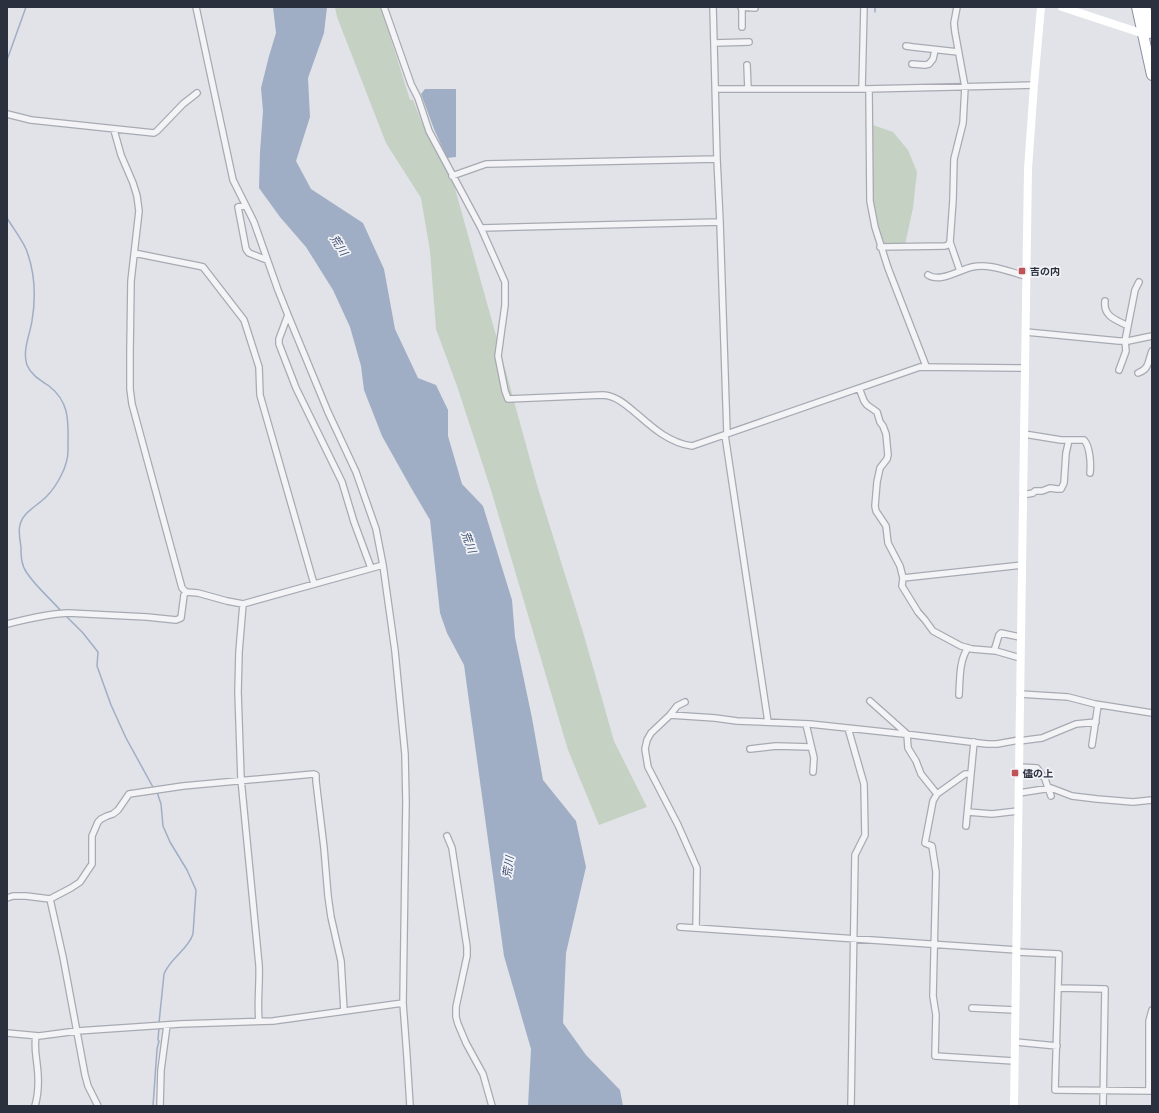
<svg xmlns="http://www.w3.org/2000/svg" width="1159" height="1113" viewBox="0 0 1159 1113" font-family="Signika,'Noto Sans JP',sans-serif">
	<rect width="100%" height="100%" fill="#e1e3e8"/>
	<path fill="#c5d2c3" d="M335 7H381L410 100H413L422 123 448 168V174L454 185 497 339 537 485 583 632 614 741 647 807 599 825 568 750 491 490 457 386 436 329 430 251 421 198 386 143 337 17Z
		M872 125H873L893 132 908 150 917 172 913 208 905 245 882 246 871 199Z"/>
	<path fill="#a0aec5" d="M273 7H327L324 33 308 78 310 117 296 161 311 189 363 223 384 269 395 329 418 378 436 385 448 410V436L462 484 483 506 512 600 515 637 532 718 543 780 576 821 586 867 566 953 563 1023 586 1055 620 1090 623 1106H528L531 1049 504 956 464 665 447 633 440 613 430 520 410 486 382 436 364 390 361 366 350 327 333 290 306 247 280 217 259 188 260 152 263 111 261 88 269 56 276 33Z
		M425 89H456V157L447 158 434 129 421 94Z"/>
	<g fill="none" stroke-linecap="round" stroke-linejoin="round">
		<path stroke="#a0aec5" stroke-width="1.5" d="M875 7V12
			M7 60 26 7
			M7 218C13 228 21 238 26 249 35 272 36 297 32 321 30 334 22 351 27 365 31 375 40 380 49 386 71 403 68 424 68 448 69 465 57 486 46 497 37 506 23 512 20 525 18 531 20 540 21 547 21 556 21 565 27 573 36 587 50 598 61 611
			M65 615 83 633 98 652 97 666 111 705 126 738 154 789
			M157 792 161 804 163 826 170 842 187 870 196 890 193 934C188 950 170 958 164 974L159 1023
			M153 1106 157 1049 159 1041 158 1040 159 1027"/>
		<defs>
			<path id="street" d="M196 7 233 180 254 222 278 290 288 315 328 412 356 472 376 529 383 565 395 651 405 754 406 802 403 1003 407 1057 410 1106
				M384 7 411 84 418 98 429 131 481 228 505 282V305L498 356 505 391 508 399 603 395C617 396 626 405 637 414 654 429 670 443 692 446L920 367 1025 368
				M713 7 717 159 720 222 727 434
				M741 7 755 8
				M742 27V7
				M714 43 749 42
				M906 46 913 47 958 52
				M912 64 925 65 929 64 933 59 935 50
				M747 65 748 89
				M716 89H865L1034 85
				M862 89 864 7
				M869 89 870 201 875 227 888 268 926 366
				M7 114 31 120 154 133 157 131 183 104 197 93
				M114 130 121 155 133 183 137 196 139 211 131 281 130 351V389L132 404 182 588 186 592
				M452 176 486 164 717 159
				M245 205 238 207 246 249 249 253 267 260
				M481 228 720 222
				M950 242 960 271
				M880 247 945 246 948 245 950 242 953 200 954 159 963 123 965 87 955 32 954 23 957 7
				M134 253 199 266 203 267 244 320 259 367 260 395 314 584
				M928 275C940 283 959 270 972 267 990 263 1009 272 1026 276
				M1105 301C1103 317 1117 320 1128 326
				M288 315 279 339V344L296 388 342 482 354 522 371 568
				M1026 332 1119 341H1128L1152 336
				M1119 370 1126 351 1125 341 1135 290 1139 282
				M1138 373C1150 369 1148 360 1152 351
				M859 388 864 401 867 405 877 412 880 422 883 426 886 434 888 455 887 459 880 468 877 482 875 506 876 511 886 526 888 543 900 566 903 578 902 586 918 612 925 620 933 631 961 646 972 649 996 651 1020 658
				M1024 434 1061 440H1084C1090 446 1091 464 1090 473
				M725 435 768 722
				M1023 495 1033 493 1035 491H1042L1050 488 1057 489H1061L1064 483 1066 453 1069 440
				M903 578 1022 565
				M243 604 239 652 238 692 241 779 259 965C260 984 257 1002 259 1021
				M7 624C27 619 47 614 68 613L147 617 176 620 181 618 184 595 186 592 198 593 227 601 243 604 383 565
				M994 651 999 635 1001 633 1020 637
				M1020 694 1068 697 1095 704 1152 713
				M959 695C960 680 959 660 968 648
				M870 701 907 734 908 748 916 761 921 774 937 794
				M685 702 677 706 670 715 651 733 647 740 645 749 648 767 678 825 697 868 696 928
				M670 715 715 718 737 721 810 724 913 735 987 744H997L1019 740
				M806 724 814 758 813 772
				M848 728 864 784 865 835 855 855 851 1106
				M1019 741 1042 738 1076 724 1096 722
				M1092 745 1098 705
				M750 749 776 746 811 747
				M1019 767 1037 768 1045 779 1051 796
				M971 774H965L937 794 933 801 925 843 932 846 936 872 933 996 936 1015 935 1056 1014 1061
				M1019 793 1051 788 1072 796 1097 799 1133 802 1152 800
				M968 812 992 814 1018 811
				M966 826 974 742
				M447 836 452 848 467 947V956L456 1007V1017L458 1024 466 1043 483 1074 492 1106
				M7 898 13 896H26L50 899 71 888 80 882 92 864V836L98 822 101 819 107 816 113 814 118 810 129 794 183 786 314 774 316 775V781L324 848 328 896 331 917 341 961 344 1011
				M50 899 63 957 85 1075 88 1086 98 1106
				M680 927 1017 950
				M1017 952 1059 954 1055 1090 1152 1091
				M1058 988 1105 989 1103 1106
				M972 1008 1015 1010
				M7 1033 39 1036 77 1031 180 1024 273 1021 403 1003
				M1015 1042 1057 1046
				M1149 1091V1021L1152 1010
				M35 1106C39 1092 39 1079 37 1064 36 1055 34 1046 36 1036
				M160 1106 161 1070 167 1025"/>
			<path id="highway" d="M1137 7 1152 75
				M1145 7 1152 33"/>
		</defs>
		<use href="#street" stroke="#a7aab2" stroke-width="8"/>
		<use href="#highway" stroke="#8a909e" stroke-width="12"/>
		<use href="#street" stroke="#f4f4f7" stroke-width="5.5"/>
		<path stroke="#fff" stroke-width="8" d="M1062 7 1147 35
			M1014 1106 1028 169 1034 85 1041 7"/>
		<use href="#highway" stroke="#fff" stroke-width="10"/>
	</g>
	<g fill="#c15356" stroke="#f1f2f6" stroke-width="1.5">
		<rect x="1018" y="267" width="8" height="8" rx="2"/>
		<rect x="1011" y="769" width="8" height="8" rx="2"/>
	</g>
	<g text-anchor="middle" stroke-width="3.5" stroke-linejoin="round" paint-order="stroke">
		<g font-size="10" font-weight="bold" fill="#2b303f" stroke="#f1f2f6" text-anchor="start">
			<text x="1030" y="275">吉の内</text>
			<text x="1023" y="777">儘の上</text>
		</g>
		<g font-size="11" font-style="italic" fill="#394b6f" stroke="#f1f2f6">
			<text transform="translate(339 245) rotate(57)" y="4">荒川</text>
			<text transform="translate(469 542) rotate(69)" y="4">荒川</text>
			<text transform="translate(508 867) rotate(-82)" y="4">荒川</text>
		</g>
	</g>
	<rect width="1159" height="1113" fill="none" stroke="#2b303f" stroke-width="16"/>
</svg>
